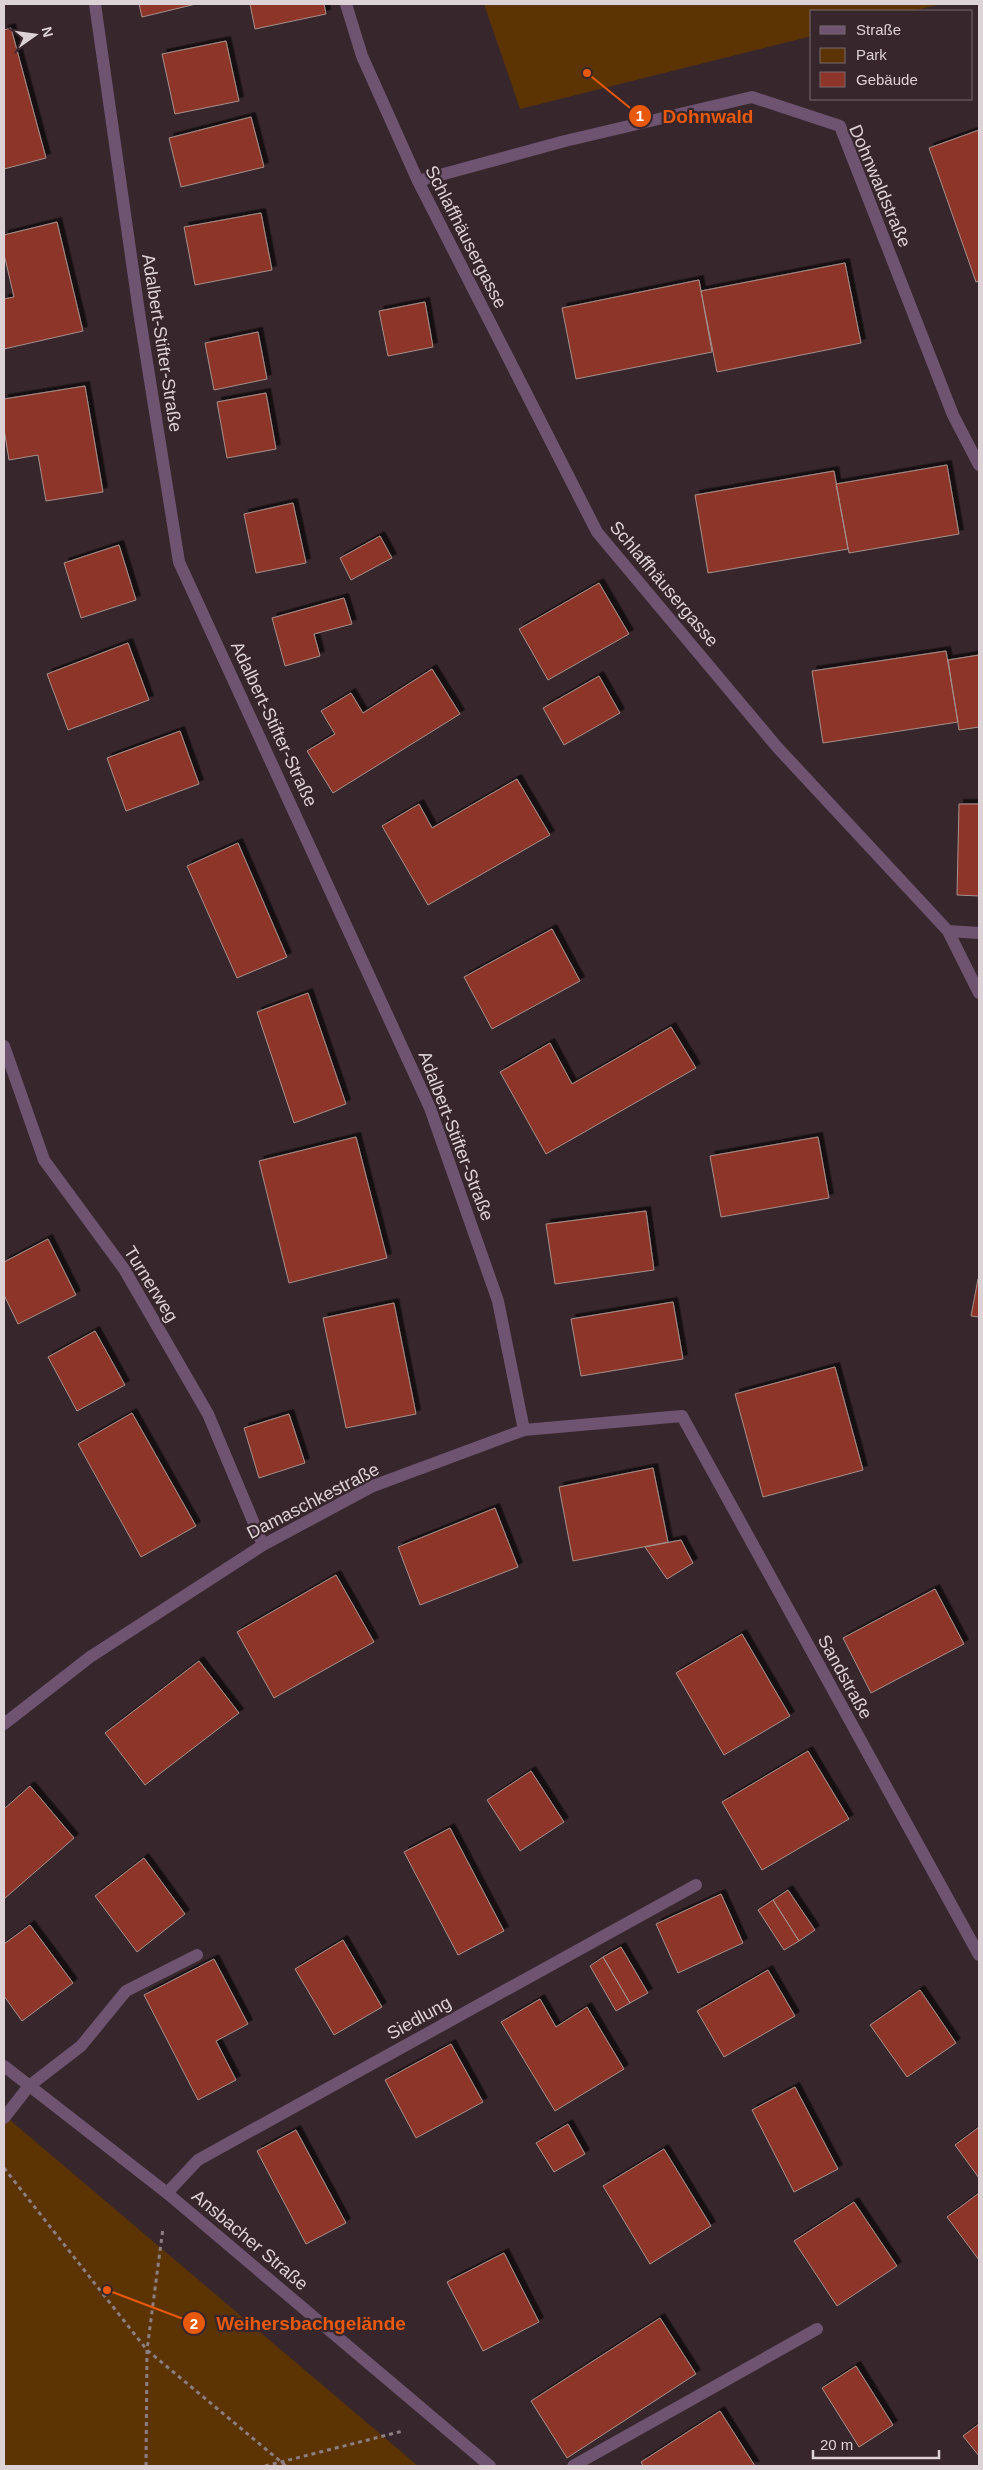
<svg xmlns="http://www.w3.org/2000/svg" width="983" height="2470" viewBox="0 0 983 2470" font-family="Helvetica,sans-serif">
	<defs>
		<filter id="shadow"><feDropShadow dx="4.5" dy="-4.5" stdDeviation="0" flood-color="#0009"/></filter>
	</defs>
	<rect width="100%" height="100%" fill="#37262c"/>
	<path fill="#5c3404" d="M484 4H942L912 11H812V36L520 109Z
		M4 2115 418 2466H4Z"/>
	<path fill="#8e3529" stroke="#a5908c" filter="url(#shadow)" d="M139 4H196L142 17Z
		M250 4H324L326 14 255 29Z
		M11 28 46 158 4 169V30Z
		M226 41 239 101 175 114 162 54Z
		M251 117 264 167 181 187 169 138Z
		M979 130V281L976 282 929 148Z
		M261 213 272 270 195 285 184 227Z
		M57 222 83 331 4 349V299L14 297 4 254V235Z
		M845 263 861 343 717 372 701 291Z
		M699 280 712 352 576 379 562 308Z
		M425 302 433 347 388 356 379 311Z
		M258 332 267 379 214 390 205 343Z
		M85 386 103 492 46 501 38 455 9 460 4 429V399Z
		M266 393 276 449 227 458 217 402Z
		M947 465 959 534 849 553 836 484Z
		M834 471 848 549 708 573 695 495Z
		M293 503 306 563 256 573 244 514Z
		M380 536 392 558 351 580 340 558Z
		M119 545 136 600 81 618 64 563Z
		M599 583 629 634 548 680 519 629Z
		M344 598 352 624 314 634 320 656 285 666 272 618Z
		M128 643 149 700 68 730 47 674Z
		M946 651 958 722 823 743 812 671Z
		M979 655V727L959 730 948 660Z
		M432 669 460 714 333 793 307 751 335 734 321 711 351 693 363 713Z
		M599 676 620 713 564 745 543 708Z
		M180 731 199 784 126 811 107 758Z
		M517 779 550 835 428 905 382 826 419 804 432 828Z
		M959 804H979V896L957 895Z
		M238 843 287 957 237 978 187 866Z
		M552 929 580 981 492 1029 464 977Z
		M308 993 346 1104 294 1123 257 1012Z
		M671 1027 696 1068 546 1154 500 1072 550 1043 572 1084Z
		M356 1137 387 1258 289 1283 259 1161Z
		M818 1137 829 1198 721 1217 710 1156Z
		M646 1211 654 1270 555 1284 546 1224Z
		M48 1239 76 1295 18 1324 4 1295V1262Z
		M978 1279H979V1317L971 1316Z
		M673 1302 683 1359 581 1376 571 1319Z
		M394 1303 416 1414 346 1428 323 1318Z
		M95 1331 125 1385 77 1411 48 1357Z
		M835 1367 863 1470 763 1497 735 1394Z
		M132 1413 196 1526 141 1557 78 1444Z
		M289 1414 305 1463 259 1478 244 1428Z
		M653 1468 668 1542 573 1561 559 1487Z
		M495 1508 518 1567 420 1605 398 1547Z
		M681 1540 693 1563 667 1579 645 1547Z
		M336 1575 374 1642 274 1698 237 1632Z
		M935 1589 964 1644 871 1693 843 1638Z
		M742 1634 790 1716 724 1755 676 1673Z
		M199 1661 239 1713 145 1785 105 1733Z
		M808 1751 849 1819 762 1870 722 1802Z
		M531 1771 564 1822 520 1851 487 1800Z
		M30 1786 74 1838 4 1899V1809Z
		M450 1828 504 1931 458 1955 404 1852Z
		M144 1858 185 1914 137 1952 95 1896Z
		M788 1890 815 1930 799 1941 773 1900Z
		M721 1894 743 1943 678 1973 656 1924Z
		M773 1900 799 1941 784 1950 758 1910Z
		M30 1925 73 1983 22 2021 4 1996V1944Z
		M343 1940 382 2007 334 2035 295 1969Z
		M621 1947 648 1993 630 2003 603 1957Z
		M603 1957 630 2003 616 2011 590 1966Z
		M214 1959 248 2024 216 2041 236 2080 198 2100 144 1995Z
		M768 1970 795 2016 724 2057 697 2011Z
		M920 1990 956 2043 907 2077 870 2025Z
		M540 1999 556 2027 587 2007 624 2069 555 2111 501 2022Z
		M451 2044 483 2102 416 2138 385 2080Z
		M795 2087 838 2169 794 2192 752 2110Z
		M568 2124 585 2154 554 2172 536 2143Z
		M979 2127V2178L955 2145Z
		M296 2130 346 2223 306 2244 257 2151Z
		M664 2149 711 2226 650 2264 603 2186Z
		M979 2193V2260L947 2217Z
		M854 2202 897 2266 837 2306 794 2241Z
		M504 2253 539 2322 483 2351 447 2282Z
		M660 2318 696 2374 567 2458 531 2401Z
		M856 2366 893 2425 859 2447 822 2388Z
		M720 2411 755 2466H643L641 2462Z
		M979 2424V2456L963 2436Z"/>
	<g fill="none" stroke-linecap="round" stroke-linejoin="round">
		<path stroke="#8c7e82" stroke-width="3" stroke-dasharray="4 4" stroke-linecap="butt" d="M4 2168 147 2350 286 2466
			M146 2466 147 2350 163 2228
			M265 2466 403 2431"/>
		<path stroke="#6e5471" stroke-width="12" d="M29 2086 81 2046 126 1991 197 1955
			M573 2466 817 2329"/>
		<path stroke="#6e5471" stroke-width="12" d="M95 4 139 312 179 562 430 1108 498 1301 524 1430
			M346 4 362 56 418 181 597 532 777 747 948 931 979 993
			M418 181 565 141 752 97 840 126 953 415 979 465
			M948 931 979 933
			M4 1046 44 1160 124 1269 208 1414 263 1545
			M4 1724 90 1657 263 1545 373 1486 524 1430 682 1416 979 1955
			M4 2118 29 2086
			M167 2193 198 2160 696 1885"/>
		<path stroke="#6e5471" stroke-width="12" d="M4 2066 167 2193 490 2466"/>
	</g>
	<g text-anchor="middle" stroke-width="4.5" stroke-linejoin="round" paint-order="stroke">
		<g font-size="18" fill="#ddd2d5" stroke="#37262c">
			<text transform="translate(880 186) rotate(67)" y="6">Dohnwaldstraße</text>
			<text transform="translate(466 237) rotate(63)" y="6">Schlaffhäusergasse</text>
			<text transform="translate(162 343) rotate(81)" y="6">Adalbert-Stifter-Straße</text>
			<text transform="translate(664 584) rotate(50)" y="6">Schlaffhäusergasse</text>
			<text transform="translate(274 724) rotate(65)" y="6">Adalbert-Stifter-Straße</text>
			<text transform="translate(456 1136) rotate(69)" y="6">Adalbert-Stifter-Straße</text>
			<text transform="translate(151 1284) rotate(58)" y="6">Turnerweg</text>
			<text transform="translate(313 1501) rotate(-27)" y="6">Damaschkestraße</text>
			<text transform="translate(845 1677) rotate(61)" y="6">Sandstraße</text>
			<text transform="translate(419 2018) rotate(-29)" y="6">Siedlung</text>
			<text transform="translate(250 2240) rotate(40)" y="6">Ansbacher Straße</text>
		</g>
	</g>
	<path fill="none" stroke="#e8590c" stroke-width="2" d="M587 73L640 116M107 2290L194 2323"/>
	<g fill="#e8590c" stroke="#37262c" stroke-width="2">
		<circle cx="587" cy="73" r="5"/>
		<circle cx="107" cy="2290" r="5"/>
		<circle cx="640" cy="116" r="12"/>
		<circle cx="194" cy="2323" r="12"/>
	</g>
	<g font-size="15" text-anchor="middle" font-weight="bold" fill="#fff">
		<text x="640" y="121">1</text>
		<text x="194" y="2329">2</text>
	</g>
	<g font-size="19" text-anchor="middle" font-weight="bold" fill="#e8590c" stroke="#37262c" stroke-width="4.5" stroke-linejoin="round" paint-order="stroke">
		<text x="708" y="123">Dohnwald</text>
		<text x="311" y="2330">Weihersbachgelände</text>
	</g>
	<rect width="983" height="2470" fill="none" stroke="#ddd2d5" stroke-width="10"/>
	<rect x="810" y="10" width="162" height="90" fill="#37262c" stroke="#796b70"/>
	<rect x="820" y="26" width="25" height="8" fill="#6e5471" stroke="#796b70"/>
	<text x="856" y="35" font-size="15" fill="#ddd2d5">Straße</text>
	<rect x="820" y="48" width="25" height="15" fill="#5c3404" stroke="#796b70"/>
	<text x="856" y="60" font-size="15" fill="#ddd2d5">Park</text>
	<rect x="820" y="72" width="25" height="15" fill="#8e3529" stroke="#796b70"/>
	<text x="856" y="85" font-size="15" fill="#ddd2d5">Gebäude</text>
	<g transform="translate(35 35) rotate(76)" stroke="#37262c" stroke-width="4" paint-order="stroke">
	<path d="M0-4L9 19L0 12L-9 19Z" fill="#ddd2d5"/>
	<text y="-8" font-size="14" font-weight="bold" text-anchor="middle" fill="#ddd2d5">N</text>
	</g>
	<path d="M813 2450v8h126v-8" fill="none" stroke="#ddd2d5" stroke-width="2.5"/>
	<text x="820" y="2450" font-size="15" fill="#ddd2d5" stroke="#37262c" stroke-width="4" paint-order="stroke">20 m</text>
</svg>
